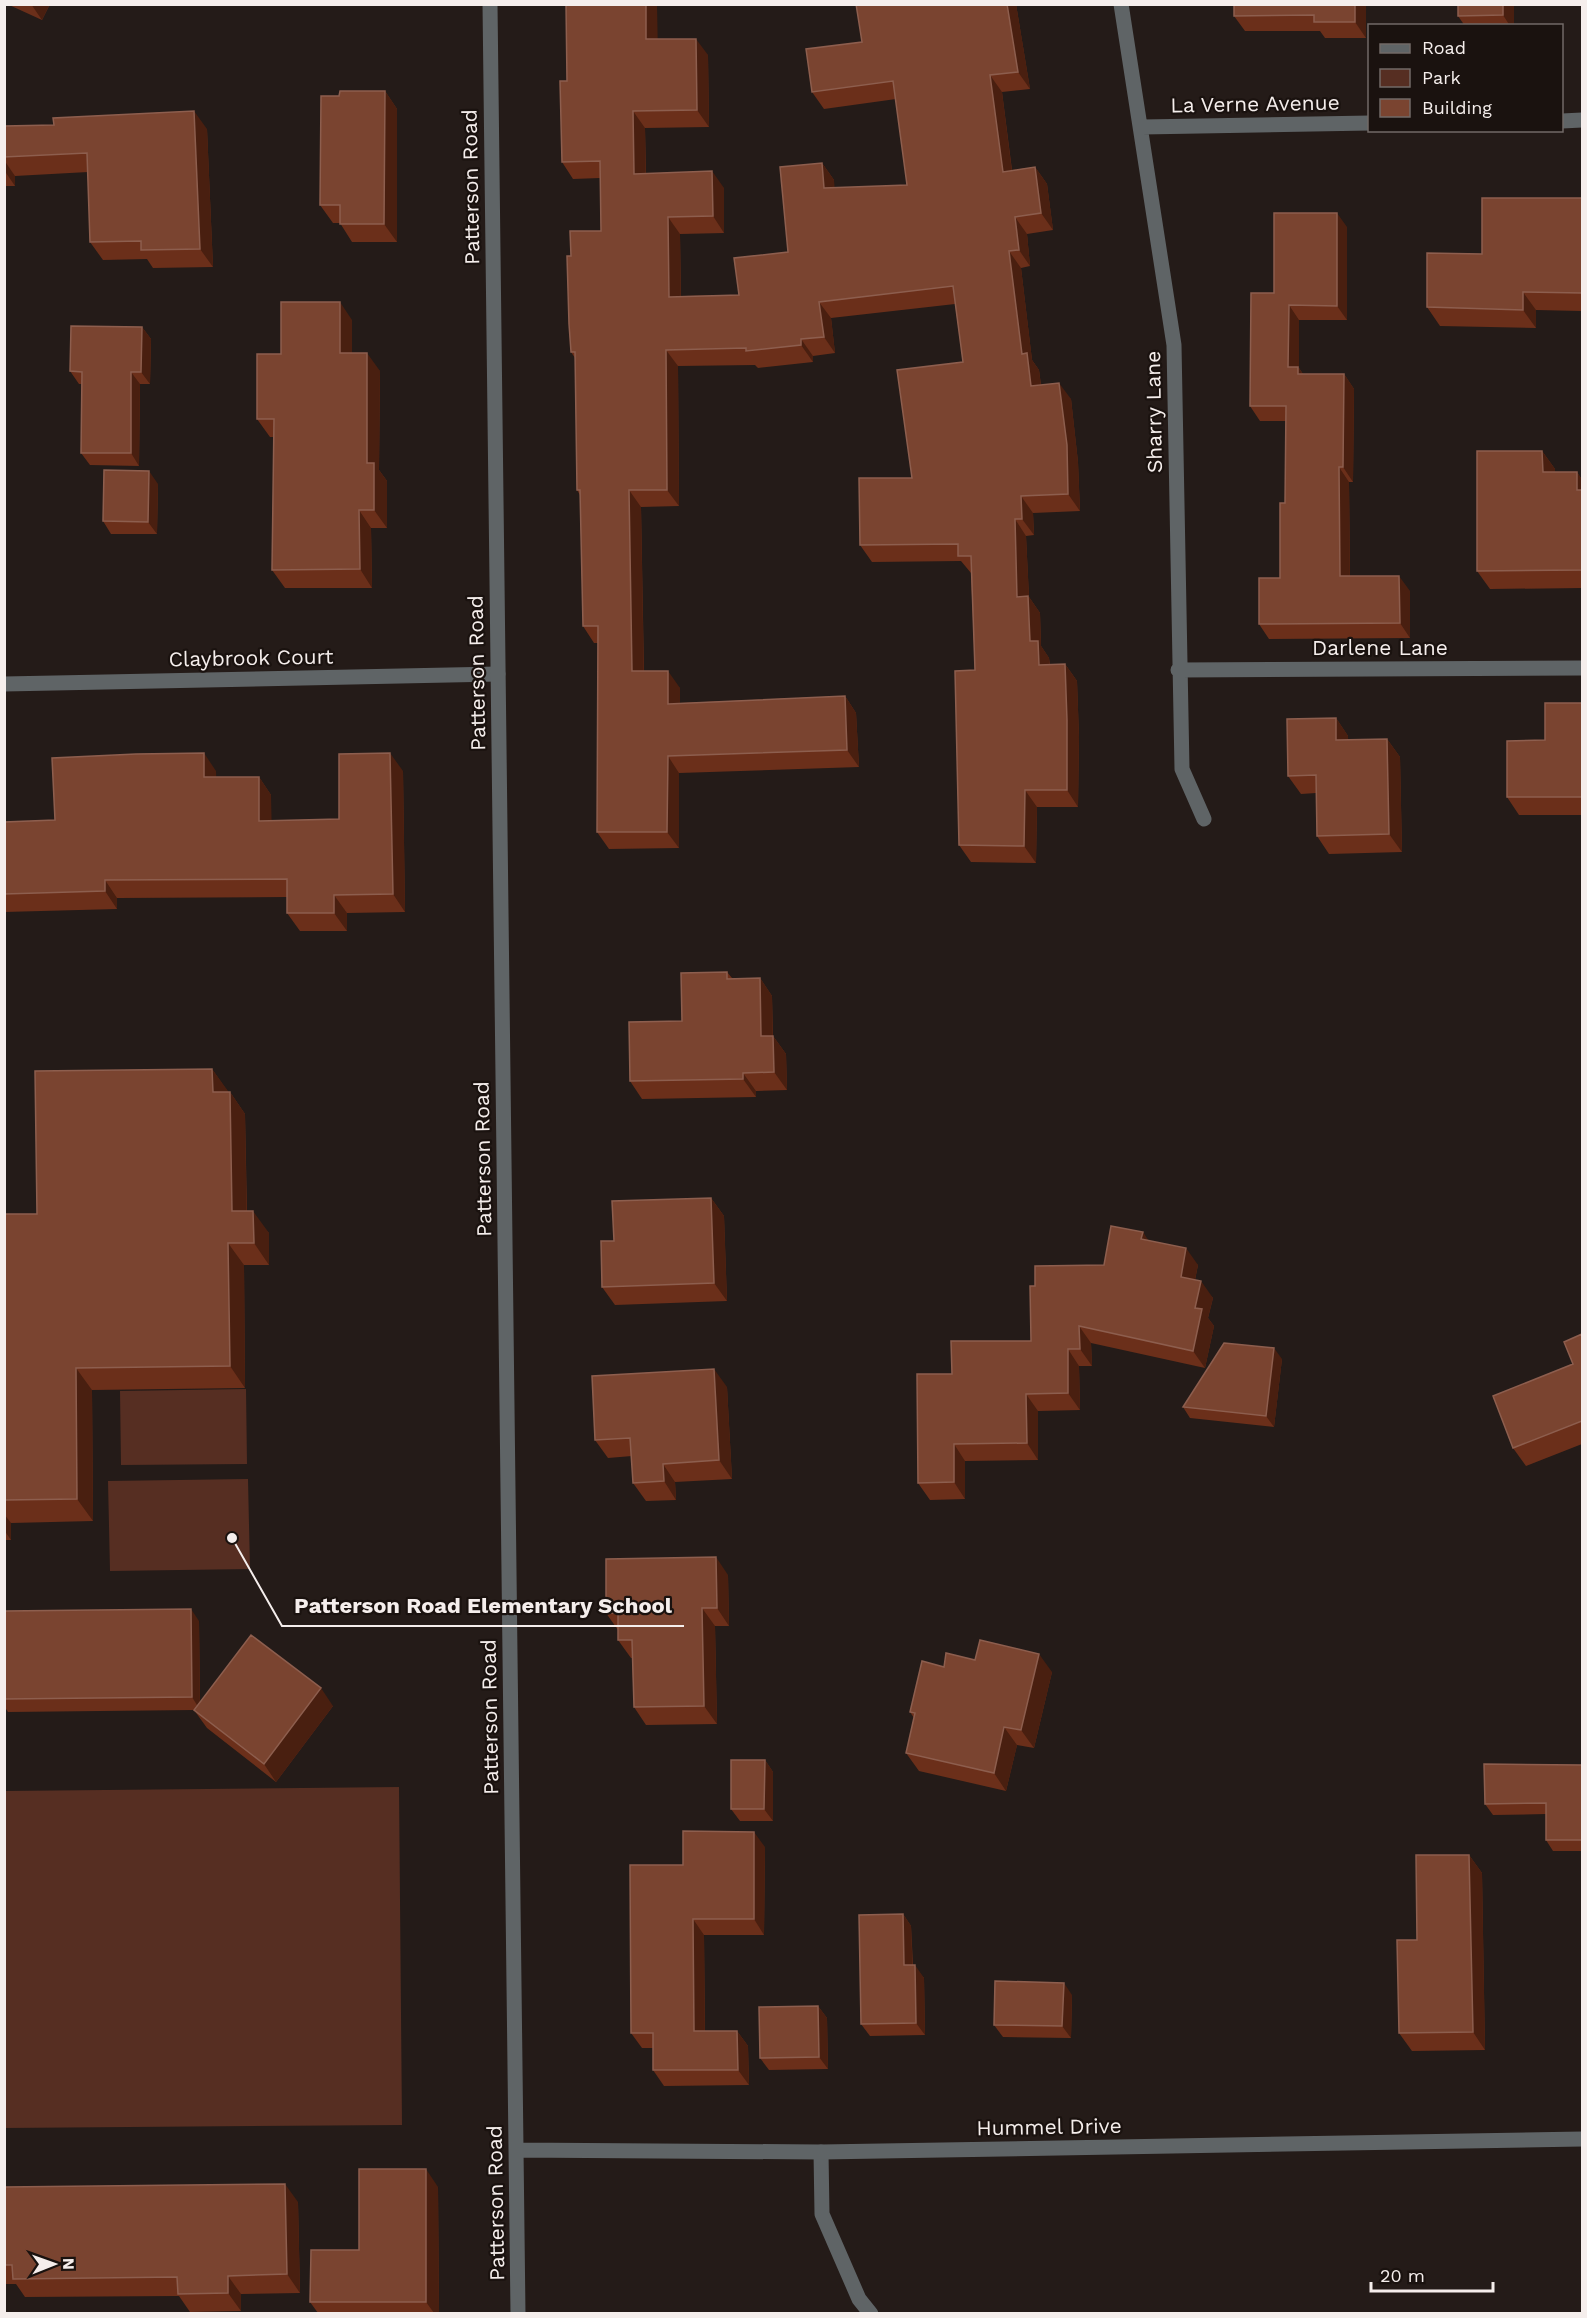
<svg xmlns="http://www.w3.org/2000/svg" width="1587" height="2318" viewBox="0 0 1587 2318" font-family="'Work Sans',sans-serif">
	<rect width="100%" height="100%" fill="#241b18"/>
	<path fill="#562e22" d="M246 1389 247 1464 121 1465 120 1391Z
		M248 1479 250 1569 110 1571 108 1481Z
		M399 1787 402 2125 5 2128V1791Z"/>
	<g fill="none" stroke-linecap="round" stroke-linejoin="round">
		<path stroke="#5f6466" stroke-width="15" d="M1121 4 1174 345 1182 769 1204 819
			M1562 121 1582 120
			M1142 127 1370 123
			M1178 670 1582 668
			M4 684 498 674
			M821 2152 822 2214 859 2299 871 2314"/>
		<path stroke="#5f6466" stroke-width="15" d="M490 4 518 2314
			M516 2150 821 2152 1582 2139"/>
	</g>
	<path fill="#6b2f1a" d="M7 4H50L42 20Z
		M856 4H1016L1030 89 1002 92 1012 170 1035 167 1047 184 1053 230 1027 234 1030 266 1021 268 1032 360 1039 370 1041 385 1071 399 1078 462 1080 511 1033 513 1034 535 1026 536 1029 597 1040 613 1041 646 1049 658 1050 665 1065 664 1077 681 1079 737 1078 807H1037L1036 863 971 862 959 845 975 670 971 573 961 561 872 562 860 545 912 478 963 362 955 304 831 318 835 353 813 356V362L758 368 755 365 678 366 679 506 641 507 644 671 680 688V703L845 696 856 713 859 767 679 773V848L609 849 597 832 598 643H594L583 626 580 495 577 490 575 358 571 352V256L601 231 600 178 573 179 562 162 567 81 657 39 708 55 709 127 645 128 646 173 724 188V233L680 234 681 296 739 295 788 252 822 163 834 180V188L907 185 896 99 824 109 812 92 862 42Z
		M1366 4V38H1325L1320 31H1245L1234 16Z
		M1514 4V26H1465L1458 16Z
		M385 91 397 109V242H352L340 223H333L320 205Z
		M4 126 207 129 213 267 153 268 147 259 103 260 90 242 88 172 15 176V186H4Z
		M1582 198V311L1536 310V328L1440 326 1427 307 1482 254Z
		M1347 227V320H1299V368L1303 374H1344L1354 389 1353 482H1349L1350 576 1410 591V638L1269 639 1259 624 1280 578 1285 503 1286 421H1260L1250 406 1274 293Z
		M352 320V353L380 371 379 470 387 481V528H371L372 588H285L272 570 274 437H270L257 419 281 354Z
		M142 327 151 339 150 384H140L139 466 90 465 81 453 82 384H79L70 371Z
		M1542 451 1555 469V472H1577L1582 480V588L1490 589 1477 571Z
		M158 484 157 534H111L103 521Z
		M1582 703V815H1519L1507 797 1545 740Z
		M1336 718 1348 736V740L1387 739 1400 757 1402 852 1329 854 1317 836 1316 793 1301 794 1288 776Z
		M216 771V777H259L271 795V821L339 819 403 771 405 912 347 913V931H300L287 913V897L117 898V909L4 912V822L55 820Z
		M727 972 732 978H760L772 996 773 1036 786 1054 787 1090 756 1091V1097L642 1099 630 1081Z
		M212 1069 228 1092H230L245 1114 247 1211 269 1233V1265H244L245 1388 92 1390 93 1521 11 1523V1540H4V1214H37Z
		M711 1198 724 1216 727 1301 615 1305 602 1287Z
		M1148 1240 1198 1265 1195 1280 1213 1298 1208 1318 1214 1326 1205 1368 1091 1343 1092 1366H1079L1080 1410 1038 1411V1460L965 1461V1499L930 1500 918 1483 952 1374 1031 1341 1035 1286 1104 1265Z
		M1582 1334V1444L1526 1466 1513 1448 1573 1364Z
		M1282 1359 1274 1427 1190 1418 1183 1407Z
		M727 1387 732 1479 675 1482 676 1500 646 1501 633 1483 632 1456 608 1458 595 1440Z
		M728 1575 729 1626H715L717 1724 646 1725 634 1707 632 1658H631L618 1640V1630L606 1613Z
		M4 1611 199 1621 200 1702 333 1706 276 1782 207 1728 194 1710 8 1712 4 1706Z
		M975 1660 1052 1672 1034 1748 1017 1745 1006 1791 919 1771 906 1753 914 1718 910 1712 944 1667Z
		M765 1760 773 1772V1821H740L731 1809Z
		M1582 1765V1851H1553L1546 1840V1814L1493 1815 1485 1804Z
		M765 1847 764 1935H704L705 2031H737L748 2046 749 2085 664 2086 653 2070V2048H642L631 2033 683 1865Z
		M1469 1855 1482 1873 1485 2050 1412 2051 1399 2033 1417 1940Z
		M903 1914 911 1926 913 1965 924 1978 925 2035 870 2036 861 2024Z
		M1072 1995 1071 2038 1003 2037 994 2025Z
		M818 2006 827 2018 828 2069 769 2070 760 2058Z
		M4 2187 298 2202 300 2293 241 2294V2311L190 2312 179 2296 25 2297 16 2284H4Z
		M438 2187 439 2313H318L310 2302 359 2250Z"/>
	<path fill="#491f10" d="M31 4H50L42 20Z
		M646 4H657L658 56 646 39Z
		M1007 4H1016L1030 89 1018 72Z
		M1355 4H1366V38L1355 22Z
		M1503 4H1514V26H1510L1503 15Z
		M696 39 708 55 709 127 697 110Z
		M990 75 1002 92 1014 188 1003 172Z
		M385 91 397 109V242L384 224Z
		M194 111 207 129 213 267 200 249Z
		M633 111 645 128 646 190 634 174Z
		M4 160 15 176V186L4 170Z
		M822 163 834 180 836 205 824 188Z
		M1035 167 1047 184 1053 230 1041 213Z
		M712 171 724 188V233L713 216Z
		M1337 213 1347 227V320L1337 306Z
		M668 217 680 234 681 313 669 297Z
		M1015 217 1027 234 1030 266 1019 250Z
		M1009 251 1021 268 1032 360 1039 370 1043 403 1031 386 1022 354Z
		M1523 292 1536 310V328L1523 310Z
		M340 302 352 320V371L340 353Z
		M819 302 831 318 835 353 824 337Z
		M1289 305 1299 320V368L1308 382 1288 367Z
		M142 327 151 339 150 384 141 372Z
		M801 339 813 356V362L801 345Z
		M666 350 678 366 679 506 667 490Z
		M367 353 380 371 379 470 387 481V528L374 510 367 463Z
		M131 372 140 384 139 466 131 453Z
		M1344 374 1354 389 1353 482 1343 467Z
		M1059 383 1071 399 1078 462 1080 511 1068 494Z
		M1542 451 1555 469V490L1543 472Z
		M1339 467 1349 482 1350 591 1340 576Z
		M149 471 158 484 157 534 148 522Z
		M1577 472 1582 480V498L1577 490Z
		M629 490 641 507 644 688 632 671Z
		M1021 496 1033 513 1034 535 1022 519Z
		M359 510 371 528 372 588 360 569Z
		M1015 519 1026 536 1029 597 1040 613 1041 646 1049 658 1051 682 1039 665 1030 641 1017 597Z
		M1399 576 1410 591V638L1400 623Z
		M1065 664 1077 681 1079 737 1078 807 1067 790Z
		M668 671 680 688V720L668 704Z
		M845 696 856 713 859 767 847 750Z
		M1336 718 1348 736 1349 758 1336 740Z
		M1387 739 1400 757 1402 852 1389 834Z
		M204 753 216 771 217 795 204 777Z
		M390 753 403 771 405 912 393 894Z
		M668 756 679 773V848L667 832Z
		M259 777 271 795 272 839 259 821Z
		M1025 790 1037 807 1036 863 1024 846Z
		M105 880 117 898V909L105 891Z
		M334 895 347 913V931L334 913Z
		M760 978 772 996 773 1054 761 1036Z
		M773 1036 786 1054 787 1090 774 1072Z
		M212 1069 228 1091V1114L213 1092Z
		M743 1073 756 1091V1097L743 1079Z
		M230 1092 245 1114 247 1234 232 1211Z
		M711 1198 724 1216 727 1301 714 1283Z
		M253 1211 269 1233V1265L254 1243Z
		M1143 1232 1154 1249 1141 1239Z
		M228 1243 244 1265 245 1388 230 1366Z
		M1186 1248 1198 1265 1192 1294 1181 1277Z
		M1201 1281 1213 1298 1208 1318 1214 1326 1205 1368 1193 1351 1195 1308Z
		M1079 1326 1091 1343 1092 1366 1080 1349Z
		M1274 1348 1282 1359 1274 1427 1266 1416Z
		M1068 1349 1079 1366 1080 1410 1068 1393Z
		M76 1368 92 1390 93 1521 77 1499Z
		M714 1369 727 1387 732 1479 719 1460Z
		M1026 1394 1038 1411V1460L1027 1443Z
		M954 1444 965 1461V1499L954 1482Z
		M663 1464 675 1482 676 1500 664 1481Z
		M4 1514 11 1523V1540L4 1530Z
		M716 1557 728 1575 729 1626 717 1608Z
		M702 1608 715 1626 717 1724 704 1706Z
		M191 1609 199 1621 200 1710 192 1697Z
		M1039 1654 1052 1672 1034 1748 1021 1730Z
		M321 1688 333 1706 276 1782 264 1764Z
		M1004 1727 1017 1745 1006 1791 994 1773Z
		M765 1760 773 1772V1821L764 1809Z
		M754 1832 765 1847 764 1935 754 1919Z
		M1469 1855 1482 1873 1485 2050 1473 2032Z
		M903 1914 911 1926 913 1978 904 1965Z
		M693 1919 704 1935 705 2047 694 2031Z
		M915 1965 924 1978 925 2035 916 2023Z
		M1064 1983 1072 1995 1071 2038 1062 2026Z
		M818 2006 827 2018 828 2069 819 2057Z
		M737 2031 748 2046 749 2085 738 2070Z
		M426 2169 438 2187 439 2313H434L426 2302Z
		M285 2184 298 2202 300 2293 287 2274Z
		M228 2276 241 2294V2311L228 2293Z"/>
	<path fill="#7a4430" stroke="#8d5e4e" stroke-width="1.5" d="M566 4H646V39H696L697 110 633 111 634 174 712 171 713 216 668 217 669 297 739 295 734 258 788 252 780 167 822 163 824 188 907 185 893 81 812 92 806 49 862 42 856 4H1007L1018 72 990 75 1003 172 1035 167 1041 213 1015 217 1019 250 1009 251 1022 354 1027 353 1031 386 1059 383 1067 445 1068 494 1021 496 1022 519H1015L1017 597 1028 596 1030 641H1038L1039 665 1065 664 1067 720V790H1025L1024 846 959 845 955 671 975 670 971 556H958V544L860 545 859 478H912L897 370 963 362 953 286 819 302 824 337 801 339V345L746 351V348L666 350 667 490H629L632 671H668V704L845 696 847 750 668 756 667 832H597L598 626H583L580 490H577L575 352H571L569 324 567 256H571L570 231H601L600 161 562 162 560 81H567Z
		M1234 4H1355V22H1314V15L1234 16Z
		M1458 4H1503V15L1458 16Z
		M340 91H385L384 224H340V205H320L321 96H339Z
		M194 111 200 249 141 250V241L90 242 87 153 4 157V126L54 125 53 118Z
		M1482 198H1582V293L1523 292V310L1427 307V253L1482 254Z
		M1274 213H1337V306L1289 305 1288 367H1298V374H1344L1343 467H1339L1340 576H1399L1400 623 1259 624V578H1280V503H1285L1286 406H1250L1251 293H1274Z
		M281 302H340V353H367V463H374V510H359L360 569 272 570 274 419H257V354H281Z
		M71 326 142 327 141 372H131V453H81L82 372 70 371Z
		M1477 451H1542L1543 472H1577V490H1582V570L1477 571Z
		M104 470 149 471 148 522 103 521Z
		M1545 703H1582V797H1507V741L1545 740Z
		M1336 718V740L1387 739 1389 834 1317 836 1316 775 1288 776 1287 719Z
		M204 753V777H259V821L339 819V754L390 753 393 894 334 895V913H287V879L105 880V891L4 894V822L55 820 52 758 136 754Z
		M727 972V979L760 978 761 1036H773L774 1072 743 1073V1079L630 1081 629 1022 682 1021 681 973Z
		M212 1069 213 1092H230L232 1211H253L254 1243H228L230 1366 76 1368 77 1499 4 1500V1214H37L35 1071Z
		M711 1198 714 1283 602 1287 601 1241H614L612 1201Z
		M1111 1226 1143 1232 1141 1239 1186 1248 1181 1277 1201 1281 1195 1308 1202 1309 1193 1351 1079 1326 1080 1349H1068V1393L1026 1394 1027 1443 954 1444V1482L918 1483 917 1374H952L951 1341H1031L1030 1286H1035V1266L1104 1265Z
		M1582 1334V1421L1513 1448 1493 1396 1573 1364 1564 1342Z
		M1224 1343 1274 1348 1266 1416 1183 1407Z
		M714 1369 719 1460 663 1464 664 1481 633 1483 630 1438 595 1440 592 1376Z
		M716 1557 717 1608H702L704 1706 634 1707 632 1640H618V1613H606V1559Z
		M191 1609 192 1697 4 1699V1611Z
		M251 1635 321 1688 264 1764 194 1710Z
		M980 1640 1039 1654 1021 1730 1004 1727 994 1773 906 1753 915 1713 910 1712 922 1661 944 1667 946 1653 975 1660Z
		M731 1760H765L764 1809H731Z
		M1484 1764 1582 1765V1840H1546V1803L1485 1804Z
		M683 1831 754 1832V1919H693L694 2031H737L738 2070H653V2033H631L630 1865H683Z
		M1416 1855H1469L1473 2032 1399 2033 1397 1940H1417Z
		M903 1914 904 1965H915L916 2023 861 2024 859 1915Z
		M995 1981 1064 1983 1062 2026 994 2025Z
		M818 2006 819 2057 760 2058 759 2007Z
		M359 2169H426V2302H310L311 2250H359Z
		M285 2184 287 2274 228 2276V2293L178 2294 177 2277 13 2279 12 2265H4V2187Z"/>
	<g text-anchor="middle" stroke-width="4.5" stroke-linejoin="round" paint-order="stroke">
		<g font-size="21" fill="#f5eeec" stroke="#1a120f">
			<text transform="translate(1255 104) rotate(-1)" y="7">La Verne Avenue</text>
			<text transform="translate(471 187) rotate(-91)" y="7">Patterson Road</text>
			<text transform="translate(1154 412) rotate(-91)" y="7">Sharry Lane</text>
			<text x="1380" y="655">Darlene Lane</text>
			<text transform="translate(251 658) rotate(-1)" y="7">Claybrook Court</text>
			<text transform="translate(477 673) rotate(-91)" y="7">Patterson Road</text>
			<text transform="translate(483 1159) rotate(-91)" y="7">Patterson Road</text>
			<text transform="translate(490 1717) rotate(-91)" y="7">Patterson Road</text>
			<text transform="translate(1049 2127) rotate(-1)" y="7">Hummel Drive</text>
			<text transform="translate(496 2203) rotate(-91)" y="7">Patterson Road</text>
		</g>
	</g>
	<path fill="none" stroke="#f5eeec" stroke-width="2" d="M232 1538L282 1626H684"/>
	<circle fill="#f5eeec" stroke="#1a120f" stroke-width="2" cx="232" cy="1538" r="6"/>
	<g font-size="22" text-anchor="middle" font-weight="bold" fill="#f5eeec" stroke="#1a120f" stroke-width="4.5" stroke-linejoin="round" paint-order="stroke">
		<text x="483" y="1613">Patterson Road Elementary School</text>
	</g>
	<rect width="1587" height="2318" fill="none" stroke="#f5eeec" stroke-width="12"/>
	<rect x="1368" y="24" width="195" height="108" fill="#1a120f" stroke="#726a67" stroke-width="1.5"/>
	<rect x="1380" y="44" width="30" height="9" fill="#5f6466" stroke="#726a67" stroke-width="1.5"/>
	<text x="1422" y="54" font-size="18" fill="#f5eeec">Road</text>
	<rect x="1380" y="69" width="30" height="18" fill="#562e22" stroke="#726a67" stroke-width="1.5"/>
	<text x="1422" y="84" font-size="18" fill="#f5eeec">Park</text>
	<rect x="1380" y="99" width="30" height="18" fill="#7a4430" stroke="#726a67" stroke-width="1.5"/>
	<text x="1422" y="114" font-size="18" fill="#f5eeec">Building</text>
	<g transform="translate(54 2264) rotate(89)" stroke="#1a120f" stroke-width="4.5" paint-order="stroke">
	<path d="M0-4.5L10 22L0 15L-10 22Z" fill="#f5eeec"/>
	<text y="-9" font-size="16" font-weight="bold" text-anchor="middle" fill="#f5eeec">N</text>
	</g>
	<path d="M1371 2282v9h122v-9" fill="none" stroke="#f5eeec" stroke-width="3"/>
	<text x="1380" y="2282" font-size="18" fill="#f5eeec" stroke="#1a120f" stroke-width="4.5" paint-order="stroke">20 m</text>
</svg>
